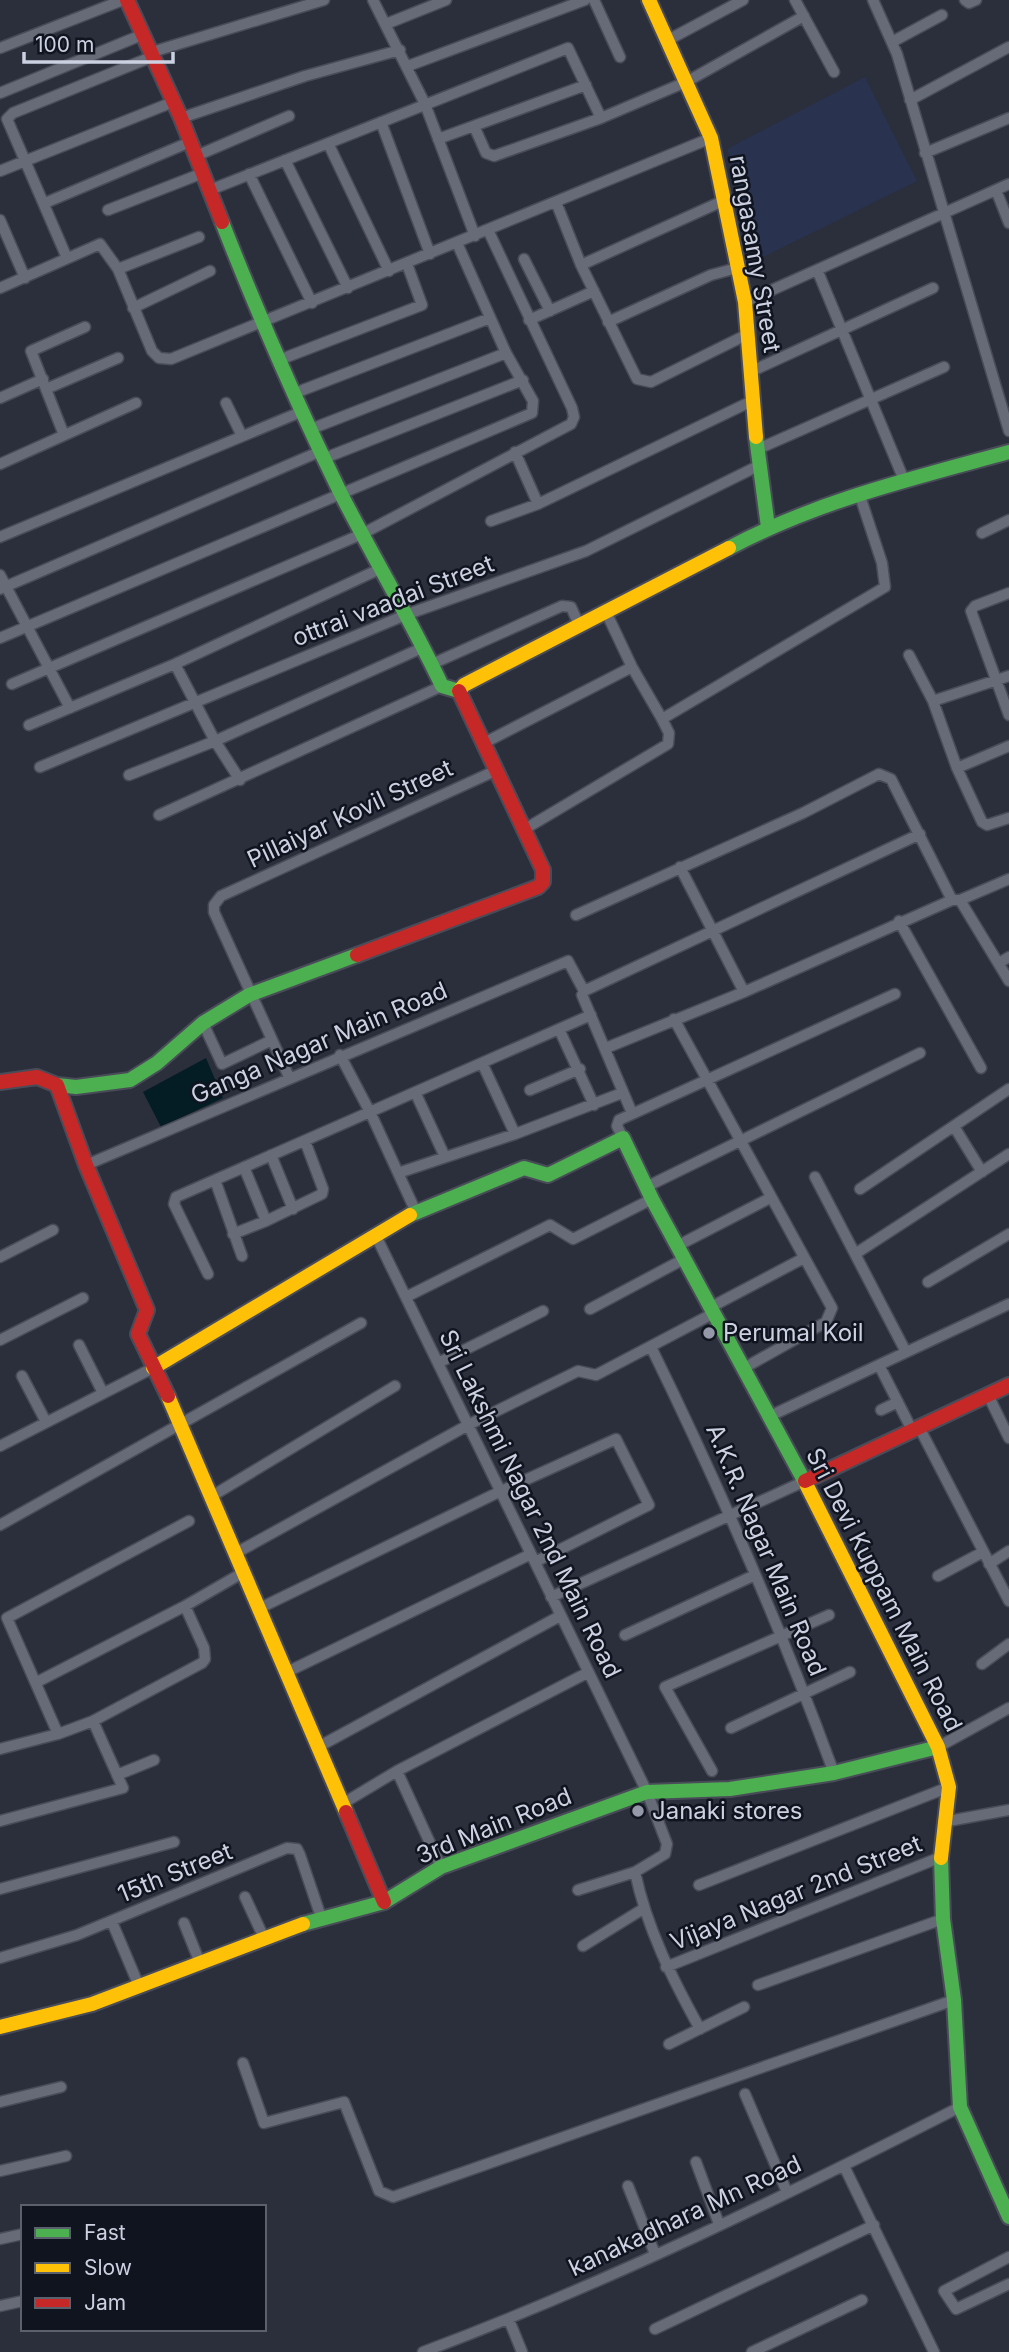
<svg xmlns="http://www.w3.org/2000/svg" width="1009" height="2352" viewBox="0 0 1009 2352" font-family="Inter,sans-serif">
	<rect width="100%" height="100%" fill="#2b2f3c"/>
	<path fill="#29324e" d="M865 77 917 181 759 259 727 149Z"/>
	<path fill="#041c24" d="M206 1058 223 1098 161 1127 143 1092Z"/>
	<g fill="none" stroke-linecap="round" stroke-linejoin="round">
		<defs>
			<path id="street" d="M373 0 425 104 475 236
				M594 0 620 57
				M795 0 834 72
				M873 0 897 54 1009 431
				M965 0 969 3 976 0
				M386 24 446 0
				M668 40 743 0
				M892 42 942 15
				M0 48 123 0
				M152 52 324 0
				M408 66 585 0
				M0 93 144 34
				M910 100 1009 47
				M181 118 305 76 400 50
				M381 122 430 254
				M474 126 486 153 494 156 601 118 686 82 804 16
				M438 139 586 85
				M328 143 389 271
				M925 153 1009 118
				M196 156 289 116
				M285 160 348 288
				M0 171 173 102
				M249 174 312 303
				M210 190 568 48 601 118
				M996 190 1009 223
				M556 202 581 265 637 379 651 382 748 334
				M45 203 190 142
				M108 210 203 173
				M0 220 25 278
				M67 258 7 119 13 113 154 56
				M524 259 550 311
				M581 265 725 200
				M118 269 199 237
				M818 272 904 480
				M0 288 100 244 118 269 152 351 159 358 171 359 711 138
				M745 302 1009 184
				M133 308 210 271
				M529 320 594 291
				M608 322 711 275 737 268
				M279 360 422 305 407 264
				M752 371 933 288
				M46 389 118 358
				M295 393 490 318
				M0 398 43 379
				M226 403 242 436
				M311 429 506 353
				M64 435 31 351 85 327
				M758 449 944 367
				M515 452 538 504
				M325 458 523 380
				M0 464 136 403
				M491 521 538 504 754 400
				M982 533 1009 520
				M0 537 303 411
				M0 575 70 708
				M0 589 321 451
				M1009 593 975 606 971 611 1009 715
				M0 638 532 413 533 401 506 353 457 243
				M909 655 933 701 957 768 982 822 987 825 1009 818
				M175 664 215 741 240 780
				M432 664 562 606 571 607 580 627
				M12 684 362 534 571 424 574 417 572 408 488 230
				M933 701 1009 676
				M662 719 885 587 882 563 859 493
				M29 725 175 664 382 568
				M484 743 632 667
				M40 767 408 614 586 551 758 466
				M957 768 1009 746
				M129 775 215 741 424 647
				M159 815 442 686
				M525 829 668 744 669 733 662 719 632 667 606 612
				M680 867 744 992
				M960 900 1009 879
				M576 915 803 813 879 774 891 779 952 900
				M899 921 981 1068
				M999 963 1009 957
				M584 991 920 834
				M674 1019 832 1308 826 1322 744 1368
				M203 1023 222 1064 272 1040
				M559 1029 594 1105
				M606 1048 744 992 952 900H960L1009 981
				M340 1055 371 1114 416 1212
				M483 1065 515 1134
				M289 1077 214 912V905L221 896 497 770
				M530 1090 580 1069
				M416 1094 445 1157
				M955 1128 982 1172
				M623 1138 617 1126 619 1120 895 994
				M271 1155 293 1209
				M86 1165 568 961 584 991 582 995 632 1113
				M244 1167 266 1221 322 1194 323 1189 305 1141
				M398 1173 515 1134 622 1093
				M815 1177 906 1352
				M215 1180 242 1256
				M646 1187 920 1053
				M860 1189 1009 1089
				M233 1234 266 1221
				M375 1234 647 1792 667 1844 665 1854 635 1872 578 1890
				M677 1246 770 1198
				M855 1254 1009 1154
				M0 1257 53 1230
				M208 1274 174 1204 176 1197 591 1015
				M928 1282 1009 1234
				M406 1297 550 1225 573 1239 652 1199
				M711 1307 804 1258
				M590 1309 684 1259
				M0 1340 83 1298
				M79 1345 103 1393
				M651 1347C719 1486 781 1628 834 1773
				M440 1362 543 1311
				M879 1365 912 1430
				M22 1376 46 1422
				M988 1395 1009 1438
				M881 1410 898 1402
				M770 1416 1009 1304
				M919 1427 1009 1601
				M0 1446 153 1368
				M212 1496 395 1386
				M0 1525 361 1323
				M236 1553 470 1424 578 1371 596 1375 714 1313
				M989 1564 1009 1551
				M938 1576 983 1552
				M551 1597 805 1481
				M260 1608 501 1491 616 1439 649 1505 535 1562
				M625 1635 755 1575
				M982 1664 1009 1644
				M287 1672 531 1554
				M37 1682 185 1606
				M731 1728 850 1672
				M58 1734 7 1618 189 1521
				M318 1747 560 1616
				M938 1747 1009 1708
				M0 1749 58 1734 93 1721 202 1663 205 1659 204 1648 185 1606 244 1572
				M397 1771 441 1867
				M712 1771 665 1687 829 1615
				M117 1775 154 1760
				M342 1804 397 1771 587 1673
				M0 1821 123 1788 93 1721
				M943 1822 1009 1810
				M635 1872C647 1929 672 1978 700 2029
				M699 1885 949 1787
				M0 1889 174 1842
				M245 1897 264 1938
				M112 1922 139 1986
				M184 1923 200 1963
				M583 1946 643 1909
				M0 1958 77 1935 287 1848 297 1849 300 1855 321 1917
				M666 1967 941 1857
				M758 1985 943 1919
				M669 2044 744 2007
				M243 2063 264 2123 344 2102 379 2191 393 2197 954 2000
				M745 2094 787 2192
				M0 2102 61 2087
				M696 2162 719 2224
				M844 2166 934 2352
				M0 2171 66 2156
				M628 2186 655 2254
				M0 2239 23 2234
				M1009 2257 944 2291 956 2309 1009 2284
				M0 2306 23 2301
				M509 2320 522 2352
				M655 2329 874 2225
				M423 2352C607 2283 785 2196 960 2107
				M752 2352 862 2300"/>
			<path id="fast" d="M222 222C258 314 297 404 340 492 373 557 411 620 442 686L459 691
				M756 437 768 527
				M729 548C817 501 914 478 1009 452
				M57 1085 76 1087 130 1080 157 1063 203 1023 249 995 357 955
				M410 1215 524 1168 548 1175 623 1138 652 1199 807 1486
				M941 1858 943 1919 954 2000 960 2107 1009 2217
				M303 1924 384 1902 441 1867 647 1792 730 1789 834 1773 938 1747"/>
			<path id="slow" d="M649 0 711 138 745 302 756 437
				M459 691 464 685 729 548
				M153 1368 410 1215
				M168 1396 346 1812
				M807 1486 938 1747 949 1787 941 1858
				M0 2027 92 2004 303 1924"/>
			<path id="jam" d="M127 0 181 118 222 222
				M357 955 538 887 543 882V870L459 691
				M0 1082 37 1077 57 1085 86 1165 147 1310 138 1334 168 1396
				M805 1481 1009 1385
				M346 1812 384 1902"/>
		</defs>
		<use href="#street" stroke="#494c58" stroke-width="13"/>
		<use href="#fast" stroke="#494c58" stroke-width="18"/>
		<use href="#slow" stroke="#494c58" stroke-width="18"/>
		<use href="#jam" stroke="#494c58" stroke-width="18"/>
		<use href="#street" stroke="#676b77" stroke-width="10"/>
		<use href="#fast" stroke="#4caf50" stroke-width="14"/>
		<use href="#slow" stroke="#ffc107" stroke-width="14"/>
		<use href="#jam" stroke="#c62828" stroke-width="14"/>
	</g>
	<g fill="#9498a8" stroke="#10141f" stroke-width="2.5">
		<circle cx="709" cy="1333" r="7"/>
		<circle cx="638" cy="1811" r="7"/>
	</g>
	<g text-anchor="middle" stroke-width="5" stroke-linejoin="round" paint-order="stroke">
		<g font-size="24" fill="#ccd1e2" stroke="#10141f">
			<text transform="translate(755 254) rotate(80)" y="8">rangasamy Street</text>
			<text transform="translate(393 601) rotate(-21)" y="8">ottrai vaadai Street</text>
			<text transform="translate(350 814) rotate(-25)" y="8">Pillaiyar Kovil Street</text>
			<text transform="translate(319 1043) rotate(-23)" y="8">Ganga Nagar Main Road</text>
			<text transform="translate(530 1504) rotate(64)" y="8">Sri Lakshmi Nagar 2nd Main Road</text>
			<text transform="translate(766 1550) rotate(67)" y="8">A.K.R. Nagar Main Road</text>
			<text transform="translate(884 1590) rotate(63)" y="8">Sri Devi Kuppam Main Road</text>
			<text transform="translate(494 1826) rotate(-22)" y="8">3rd Main Road</text>
			<text transform="translate(175 1873) rotate(-22)" y="8">15th Street</text>
			<text transform="translate(796 1893) rotate(-22)" y="8">Vijaya Nagar 2nd Street</text>
			<text transform="translate(685 2216) rotate(-25)" y="8">kanakadhara Mn Road</text>
		</g>
		<g font-size="24" fill="#ccd1e2" stroke="#10141f" text-anchor="start">
			<text x="723" y="1341">Perumal Koil</text>
			<text x="652" y="1819">Janaki stores</text>
		</g>
	</g>
	<rect x="21" y="2205" width="245" height="126" fill="#10141f" stroke="#5b606d" stroke-width="2"/>
	<rect x="35" y="2228" width="35" height="10" fill="#4caf50" stroke="#5b606d" stroke-width="2"/>
	<text x="84" y="2240" font-size="21" fill="#ccd1e2">Fast</text>
	<rect x="35" y="2263" width="35" height="10" fill="#ffc107" stroke="#5b606d" stroke-width="2"/>
	<text x="84" y="2275" font-size="21" fill="#ccd1e2">Slow</text>
	<rect x="35" y="2298" width="35" height="10" fill="#c62828" stroke="#5b606d" stroke-width="2"/>
	<text x="84" y="2310" font-size="21" fill="#ccd1e2">Jam</text>
	<path d="M24 52v10h149v-10" fill="none" stroke="#ccd1e2" stroke-width="3.5"/>
	<text x="35" y="52" font-size="21" fill="#ccd1e2" stroke="#10141f" stroke-width="5" paint-order="stroke">100 m</text>
</svg>
